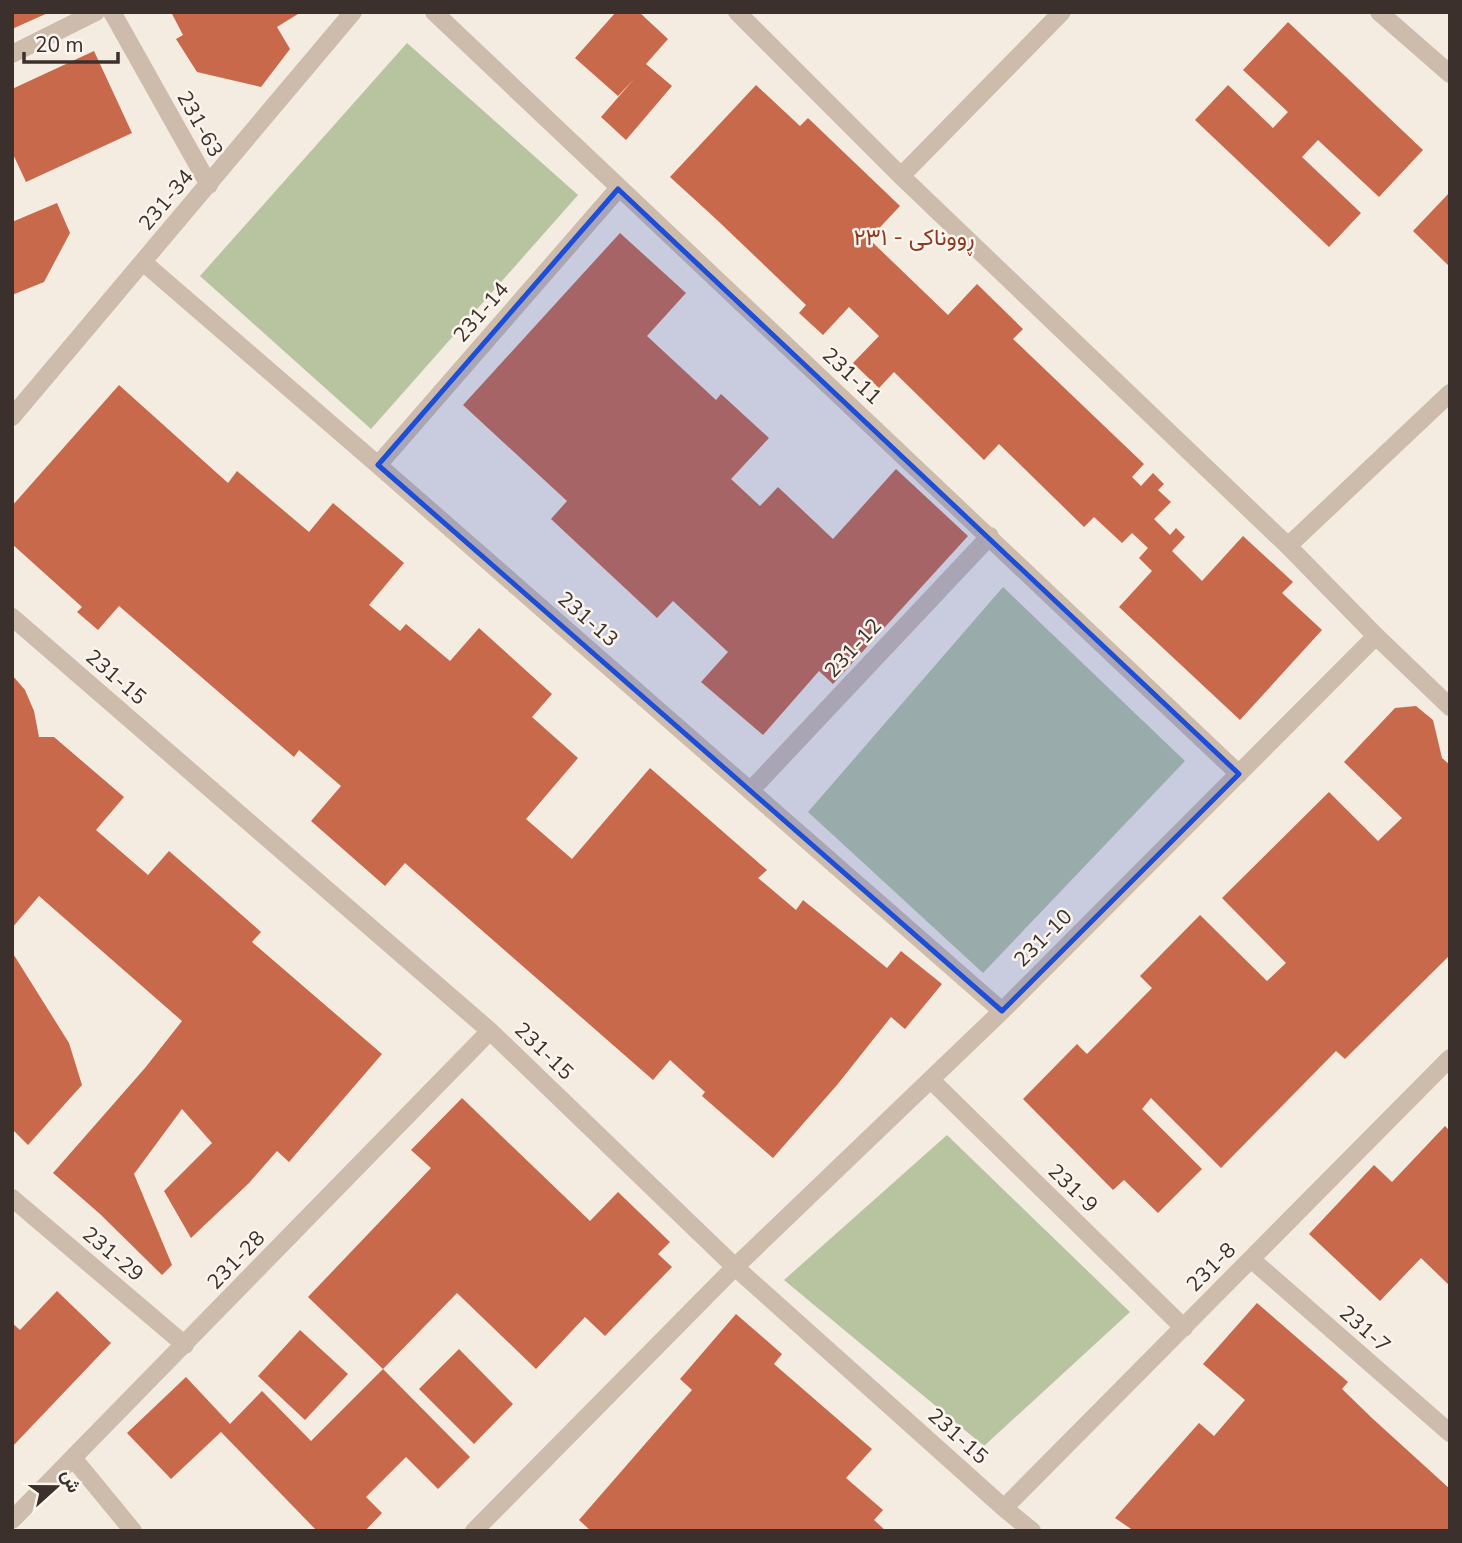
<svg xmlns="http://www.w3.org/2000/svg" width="1462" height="1543" viewBox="0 0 1462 1543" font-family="'Nunito Sans',Vazirmatn,sans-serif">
	<rect width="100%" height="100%" fill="#f4ebe1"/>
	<path fill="#b8c4a0" d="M407 43 578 195 371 429 200 276Z
		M1003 587 1185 761 983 973 808 812Z
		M947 1135 1130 1312 984 1446 784 1280Z"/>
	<path fill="#c8694b" d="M12 12H50L12 29Z
		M171 12H301L277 27 290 49 261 87 197 72 176 39 183 35Z
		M616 12H639L668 39 646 64 672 86 626 140 601 117 634 79 618 96 575 58Z
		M1288 22 1423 150 1379 197 1318 140 1302 157 1361 213 1329 247 1195 120 1228 85 1273 128 1288 112 1243 70Z
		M94 51 132 133 26 182 12 152V89Z
		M756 85 800 126 808 118 900 206 869 239 948 315 977 284 1023 329 1013 339 1144 464 1132 477 1141 486 1153 473 1164 484 1158 490 1171 502 1154 519 1170 535 1176 528 1185 537 1172 551 1202 581 1243 536 1293 582 1282 593 1322 630 1240 720 1119 607 1152 571 1139 558 1148 548 1132 533 1122 543 1094 517 1084 527 999 444 984 460 894 372 879 388 853 363 879 336 849 307 823 335 799 313 806 305 716 219 670 177Z
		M1450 192V267L1413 231Z
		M57 203 70 233 44 282 12 295V222Z
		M620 233 686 293 647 336 716 400 721 394 769 438 731 479 760 506 778 487 833 539 896 469 968 536 833 684 819 671 763 735 701 682 728 652 673 601 657 618 551 519 567 501 463 405Z
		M119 385 228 483 237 471 309 532 333 503 404 563 369 605 400 631 406 624 450 661 479 628 552 694 532 717 578 758 526 819 572 859 650 768 767 870 758 878 796 910 803 900 887 968 901 951 942 984 905 1029 891 1017 837 1085 773 1158 702 1096 705 1092 670 1060 653 1080 405 863 385 886 311 821 341 786 299 750 294 757 119 606 98 630 77 612 82 607 12 544V506Z
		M12 675 25 690 34 711 39 737H54L124 797 96 830 148 875 169 851 261 932 252 942 382 1054 289 1162 277 1151 249 1183 191 1238 164 1191 212 1143 182 1109 134 1174 172 1265 162 1275 100 1214 53 1173 145 1068 182 1021 39 896 12 928Z
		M1416 706 1433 720 1442 758 1450 765V955L1345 1059 1336 1051 1221 1168 1151 1098 1142 1109 1202 1169 1158 1213 1124 1180 1113 1190 1023 1099 1077 1044 1087 1054 1152 988 1140 976 1200 915 1267 981 1286 963 1222 898 1329 792 1378 841 1402 818 1344 762 1395 708Z
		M12 952 69 1043 82 1085 28 1145 12 1129Z
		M462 1098 590 1221 618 1192 670 1242 658 1254 672 1267 605 1336 585 1317 536 1369 457 1293 383 1369 308 1297 431 1168 411 1150Z
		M1445 1126 1450 1131V1286L1421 1258 1380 1301 1309 1234 1374 1165 1392 1182Z
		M57 1291 111 1343 12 1447V1323L20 1330Z
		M1257 1303 1348 1382 1342 1389 1373 1419 1450 1489V1531H1134L1115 1518 1199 1423 1214 1436 1245 1400 1203 1364Z
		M736 1314 782 1354 774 1364 872 1449 846 1478 883 1510 874 1520 886 1531H591L579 1520 692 1390 680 1379Z
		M300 1330 348 1374 305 1420 258 1376Z
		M459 1349 513 1404 474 1444 419 1389Z
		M383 1369 470 1457 438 1489 406 1457 366 1497 382 1513 365 1531H317L221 1432 171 1479 127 1433 186 1377 230 1424 262 1391 311 1441Z"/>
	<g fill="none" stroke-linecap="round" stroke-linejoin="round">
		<path stroke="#cdbbac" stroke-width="18" d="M112 12 209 185
			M434 12C701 268 972 519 1239 774
			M737 12 901 176 1288 546 1376 636 1450 707
			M1379 12 1450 74
			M12 54 96 12
			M901 176 1062 12
			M143 262 378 465 1002 1011
			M12 417 353 12
			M378 465 618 189
			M1288 546 1450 393
			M12 617 490 1031 735 1267 1004 1508 1032 1531
			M750 791 990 536
			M931 1080 1184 1328
			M12 1198 185 1345
			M1251 1259 1450 1433
			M73 1458 133 1531
			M1004 1508 1450 1058
			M12 1520 490 1031
			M474 1531 735 1267 1002 1011 1376 636"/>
	</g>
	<path fill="#1d4ed8" fill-opacity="0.2" stroke="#1d4ed8" stroke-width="5" stroke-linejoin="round" d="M618 189 1239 774 1002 1011 378 465Z"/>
	<g text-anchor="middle" stroke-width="5" stroke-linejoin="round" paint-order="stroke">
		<g font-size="21" fill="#3b302b" stroke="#fbf5ee">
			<text transform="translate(200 124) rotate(61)" y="7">231-63</text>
			<text transform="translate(166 200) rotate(-50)" y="7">231-34</text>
			<text transform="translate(481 312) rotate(-49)" y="7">231-14</text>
			<text transform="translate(852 376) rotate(43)" y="7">231-11</text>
			<text transform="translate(588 619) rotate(41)" y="7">231-13</text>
			<text transform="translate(853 648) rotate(-47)" y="7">231-12</text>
			<text transform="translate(116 677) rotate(41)" y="7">231-15</text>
			<text transform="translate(1043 938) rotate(-45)" y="7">231-10</text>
			<text transform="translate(544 1051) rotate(44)" y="7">231-15</text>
			<text transform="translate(1073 1188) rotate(44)" y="7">231-9</text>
			<text transform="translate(113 1254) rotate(40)" y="7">231-29</text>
			<text transform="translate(236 1260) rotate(-46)" y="7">231-28</text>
			<text transform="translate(1211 1267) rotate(-45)" y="7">231-8</text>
			<text transform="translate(1365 1329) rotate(41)" y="7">231-7</text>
			<text transform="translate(958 1436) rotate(42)" y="7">231-15</text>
		</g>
		<g font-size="23" fill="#8c3b22" stroke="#fbf5ee">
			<text x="914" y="245">ڕووناکی - ٢٣١</text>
		</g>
	</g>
	<rect width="1462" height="1543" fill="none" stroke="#3b302b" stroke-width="28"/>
	<g transform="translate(56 1487) rotate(69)" stroke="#fbf5ee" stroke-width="5" paint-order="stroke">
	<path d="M0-5L12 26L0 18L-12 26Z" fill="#3b302b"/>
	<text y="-10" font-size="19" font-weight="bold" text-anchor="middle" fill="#3b302b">ش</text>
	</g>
	<path d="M24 52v10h94v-10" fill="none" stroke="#3b302b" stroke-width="3.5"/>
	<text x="35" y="52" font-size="21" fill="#3b302b" stroke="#fbf5ee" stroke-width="5" paint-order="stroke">20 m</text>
</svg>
